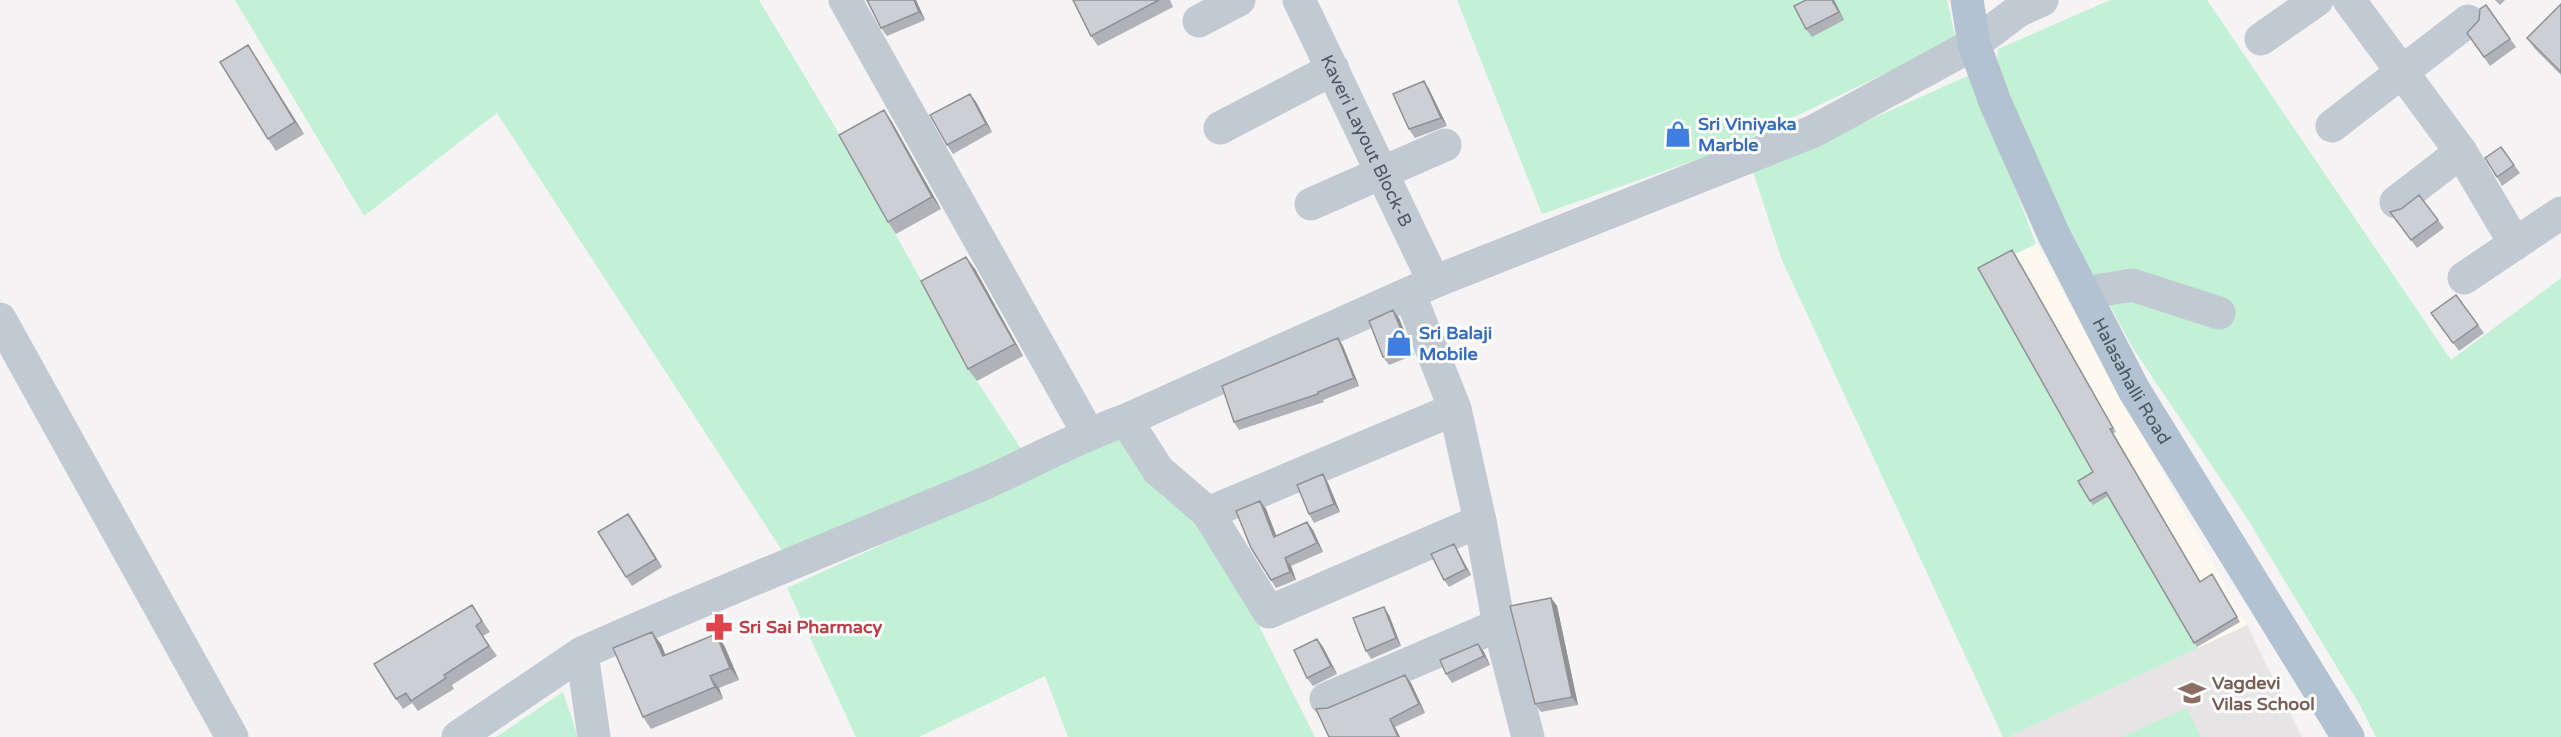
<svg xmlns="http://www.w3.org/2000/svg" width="2561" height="737" viewBox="0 0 2561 737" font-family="'Varela Round',sans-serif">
	<rect width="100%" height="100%" fill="#f5f3f3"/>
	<path fill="#fdf9ef" d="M2036 244 2247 625 2198 648 2109 497 2015 254Z"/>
	<path fill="#e6e4e5" d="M2247 625 2302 737H2008Z"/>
	<path fill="#c3f1d5" d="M235 0H759L847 147 977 381 1023 452 783 552 497 113 364 216Z
		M1457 0H1947L1956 40 1724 150 1542 214Z
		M2110 0H2207L2451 360 2561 278V737H2376L2361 707 2245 515 2134 350 2046 189 1997 70 1998 49Z
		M1972 74 2036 244 2015 254 2109 496 2198 648 2008 737H2003L1782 260 1753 172Z
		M1116 438 1141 457 1162 496 1207 523 1315 737H1068L1045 676 919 737H856L787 588Z
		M563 692 578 737H496Z
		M2187 708 2201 737H2122Z"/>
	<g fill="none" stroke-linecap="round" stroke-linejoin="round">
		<g stroke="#c1cad2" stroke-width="33">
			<path d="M845 0 1088 433"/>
			<path id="s1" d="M1299 0 1434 282"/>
			<path d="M2349 0 2461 152 2515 244"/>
			<path d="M1199 21 1239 0"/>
			<path d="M2261 39 2317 0"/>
			<path d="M2332 126 2468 21"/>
			<path d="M1220 128 1333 69"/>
			<path d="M2396 202 2461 152"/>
			<path d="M1311 204 1445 145"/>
			<path d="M2464 278 2561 213"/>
			<path d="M2084 293 2132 285 2219 313"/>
			<path d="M1410 295 1455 409 1480 521 1499 625 1528 737"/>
			<path d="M0 319 232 737"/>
			<path d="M1126 420 1158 470 1208 513 1269 612 1480 521"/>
			<path d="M1208 513 1455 409"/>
			<path d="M1326 699 1499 625"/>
			<path d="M458 737 582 653"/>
			<path d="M594 737 582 653C712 595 844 542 976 487 1027 465 1074 438 1126 420L1434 282 1814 131 1974 44 2018 11 2042 0"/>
		</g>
		<path stroke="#b3c2d1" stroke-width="33" id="s2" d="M1967 0 1974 44 1995 102 2053 233 2134 390 2348 737"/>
	</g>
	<path fill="#b0b2b7" d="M916 0 925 20 887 36 881 28Z
		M1073 0H1170L1173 7 1098 46 1091 36Z
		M1834 0 1844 20 1812 37 1806 29Z
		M2495 0H2505L2500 5Z
		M2561 4V75L2535 49 2527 38Z
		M2486 5 2516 47 2490 66 2467 33 2479 20Z
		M256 57 304 134 276 151 268 139Z
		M1424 81 1429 89 1447 126 1415 138 1409 129Z
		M970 94 976 102 992 132 953 154 947 145Z
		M884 110 892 122 941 209 896 234 888 222Z
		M2501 147 2520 173 2502 186 2497 177Z
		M2419 195 2444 228 2417 248 2390 212 2401 209Z
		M2015 254 2116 432 2113 433 2200 581 2212 574 2240 622 2197 647 2108 496 2093 505 2090 501 2093 472Z
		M966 257 975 269 1023 356 977 381 968 369Z
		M2456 295 2484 333 2459 351 2431 313Z
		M1399 318 1414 355 1389 365 1383 357Z
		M1338 338 1343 346 1359 386 1323 400 1324 402 1239 430 1234 422Z
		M1323 474 1328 483 1340 512 1314 523 1309 514Z
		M1260 501 1266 509 1276 536 1307 522 1313 530 1323 552 1291 566 1296 580 1276 588 1271 580Z
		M634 522 662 567 632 586 626 577Z
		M1454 544 1458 551 1471 575 1449 587 1444 580Z
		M1551 598 1557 606 1578 705 1541 712 1535 704Z
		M472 605 490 632 483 636 497 656 452 685 454 689 418 711 412 703 403 709 396 699Z
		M1389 615 1401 646 1371 659 1366 651Z
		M1317 639 1323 647 1337 674 1313 686 1307 678Z
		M661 644 665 655 724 645 739 680 719 688 723 699 651 729 643 717Z
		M1478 644 1484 652 1490 665 1452 683 1446 674Z
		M1405 675 1411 683 1425 713 1395 727 1400 737H1329Z"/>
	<path fill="#909195" d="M914 0H916L925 20 919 12Z
		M1832 0H1834L1844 20 1839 12Z
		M248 45 256 57 304 134 295 122Z
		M1424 81 1429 89 1447 126 1441 118Z
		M970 94 976 102 992 132 986 124Z
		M884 110 892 122 941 209 932 197Z
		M966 257 975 269 1023 356 1015 344Z
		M1393 310 1399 318 1414 355 1408 347Z
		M1338 338 1343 346 1359 386 1354 378Z
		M1323 474 1328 483 1340 512 1334 504Z
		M1260 501 1266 509 1280 545 1274 537Z
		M628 514 634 522 662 567 656 559Z
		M1307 522 1313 530 1323 552 1317 543Z
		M1454 544 1458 551 1471 575 1466 569Z
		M1285 558 1291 566 1296 580 1290 572Z
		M1551 598 1557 606 1578 705 1572 697Z
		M1384 607 1389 615 1401 646 1396 638Z
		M652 632 661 644 671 668 663 656Z
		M716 634 724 645 739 680 730 668Z
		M1317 639 1323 647 1337 674 1331 666Z
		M1478 644 1484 652 1490 665 1484 656Z
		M1405 675 1411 683 1425 713 1419 704Z
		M710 676 719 688 723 699 715 687Z
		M1390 719 1395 727 1400 737H1398Z"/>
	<path fill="#cdcfd5" stroke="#909195" stroke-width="1.5" d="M867 0H914L919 12 881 28Z
		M1073 0H1159L1091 36Z
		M1806 0H1832L1839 12 1806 29 1794 6Z
		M2561 4V72L2527 38Z
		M2486 5 2510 39 2484 57 2467 33 2479 20 2480 9Z
		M248 45 295 122 268 139 220 62Z
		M1424 81 1441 118 1409 129 1393 94Z
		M970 94 986 124 947 145 930 115Z
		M884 110 932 197 888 222 839 135Z
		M2501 147 2514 165 2497 177 2485 158Z
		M2419 195 2438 220 2411 240 2390 212 2401 209Z
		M2012 250 2113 428 2110 429 2200 582 2212 574 2237 617 2194 643 2106 492 2090 501 2078 481 2093 472 1978 268Z
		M966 257 1015 344 968 369 921 281Z
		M2456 295 2478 325 2453 343 2431 313Z
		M1393 310 1408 347 1383 357 1369 321Z
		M1338 338 1354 378 1318 392V394L1234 422 1222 386Z
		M1323 474 1334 504 1309 514 1297 485Z
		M1260 501 1274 537 1307 522 1317 543 1285 558 1290 572 1271 580 1251 548 1236 511Z
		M628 514 656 559 626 577 598 532Z
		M1454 544 1466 569 1444 580 1431 554Z
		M1551 598 1572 697 1535 704 1510 606Z
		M472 605 482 621 476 626 489 646 444 675 446 678 411 701 406 693 396 699 374 664Z
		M1384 607 1396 638 1366 651 1353 618Z
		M652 632 663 656 716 634 730 668 710 676 715 687 643 717 613 648Z
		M1317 639 1331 666 1307 678 1294 650Z
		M1478 644 1484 656 1446 674 1440 660Z
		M1405 675 1419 704 1390 719 1398 737H1329L1316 709 1328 708Z"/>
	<defs>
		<symbol id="shop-bare" viewBox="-9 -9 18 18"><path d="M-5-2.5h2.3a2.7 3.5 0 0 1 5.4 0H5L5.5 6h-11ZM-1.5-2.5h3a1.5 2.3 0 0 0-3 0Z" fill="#3f7fe0" stroke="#fff" stroke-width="2.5" paint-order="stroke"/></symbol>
		<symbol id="pharmacy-bare" viewBox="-9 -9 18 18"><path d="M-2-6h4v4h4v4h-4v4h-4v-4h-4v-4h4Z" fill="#e0444e" stroke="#fff" stroke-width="2.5" paint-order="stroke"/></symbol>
		<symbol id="school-bare" viewBox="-9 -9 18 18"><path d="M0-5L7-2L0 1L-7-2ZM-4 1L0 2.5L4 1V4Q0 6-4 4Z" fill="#8d6e63" stroke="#fff" stroke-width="2.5" paint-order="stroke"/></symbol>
	</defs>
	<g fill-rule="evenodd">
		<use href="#shop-bare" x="1659" y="115" width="38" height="38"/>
		<use href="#shop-bare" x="1380" y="324" width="38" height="38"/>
		<use href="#pharmacy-bare" x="700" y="608" width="38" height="38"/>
		<use href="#school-bare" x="2173" y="674" width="38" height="38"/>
	</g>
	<g text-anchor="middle" stroke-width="6" stroke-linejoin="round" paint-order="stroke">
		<g font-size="18" font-weight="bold" fill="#366cbe" stroke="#fff" text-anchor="start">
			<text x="1698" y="130">Sri Viniyaka<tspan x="1698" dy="21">Marble</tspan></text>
			<text x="1419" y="339">Sri Balaji<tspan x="1419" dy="21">Mobile</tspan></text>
		</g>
		<g font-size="18" fill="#4a5661" stroke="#fff">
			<text dy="6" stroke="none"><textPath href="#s1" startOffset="156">Kaveri Layout Block-B</textPath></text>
			<text dy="6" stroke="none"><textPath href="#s2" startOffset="417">Halasahalli Road</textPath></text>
		</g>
		<g font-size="18" font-weight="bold" fill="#be3a42" stroke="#fff" text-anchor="start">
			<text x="739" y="633">Sri Sai Pharmacy</text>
		</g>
		<g font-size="18" font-weight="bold" fill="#785e54" stroke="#fff" text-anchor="start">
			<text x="2212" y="689">Vagdevi<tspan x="2212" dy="21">Vilas School</tspan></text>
		</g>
	</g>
</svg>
